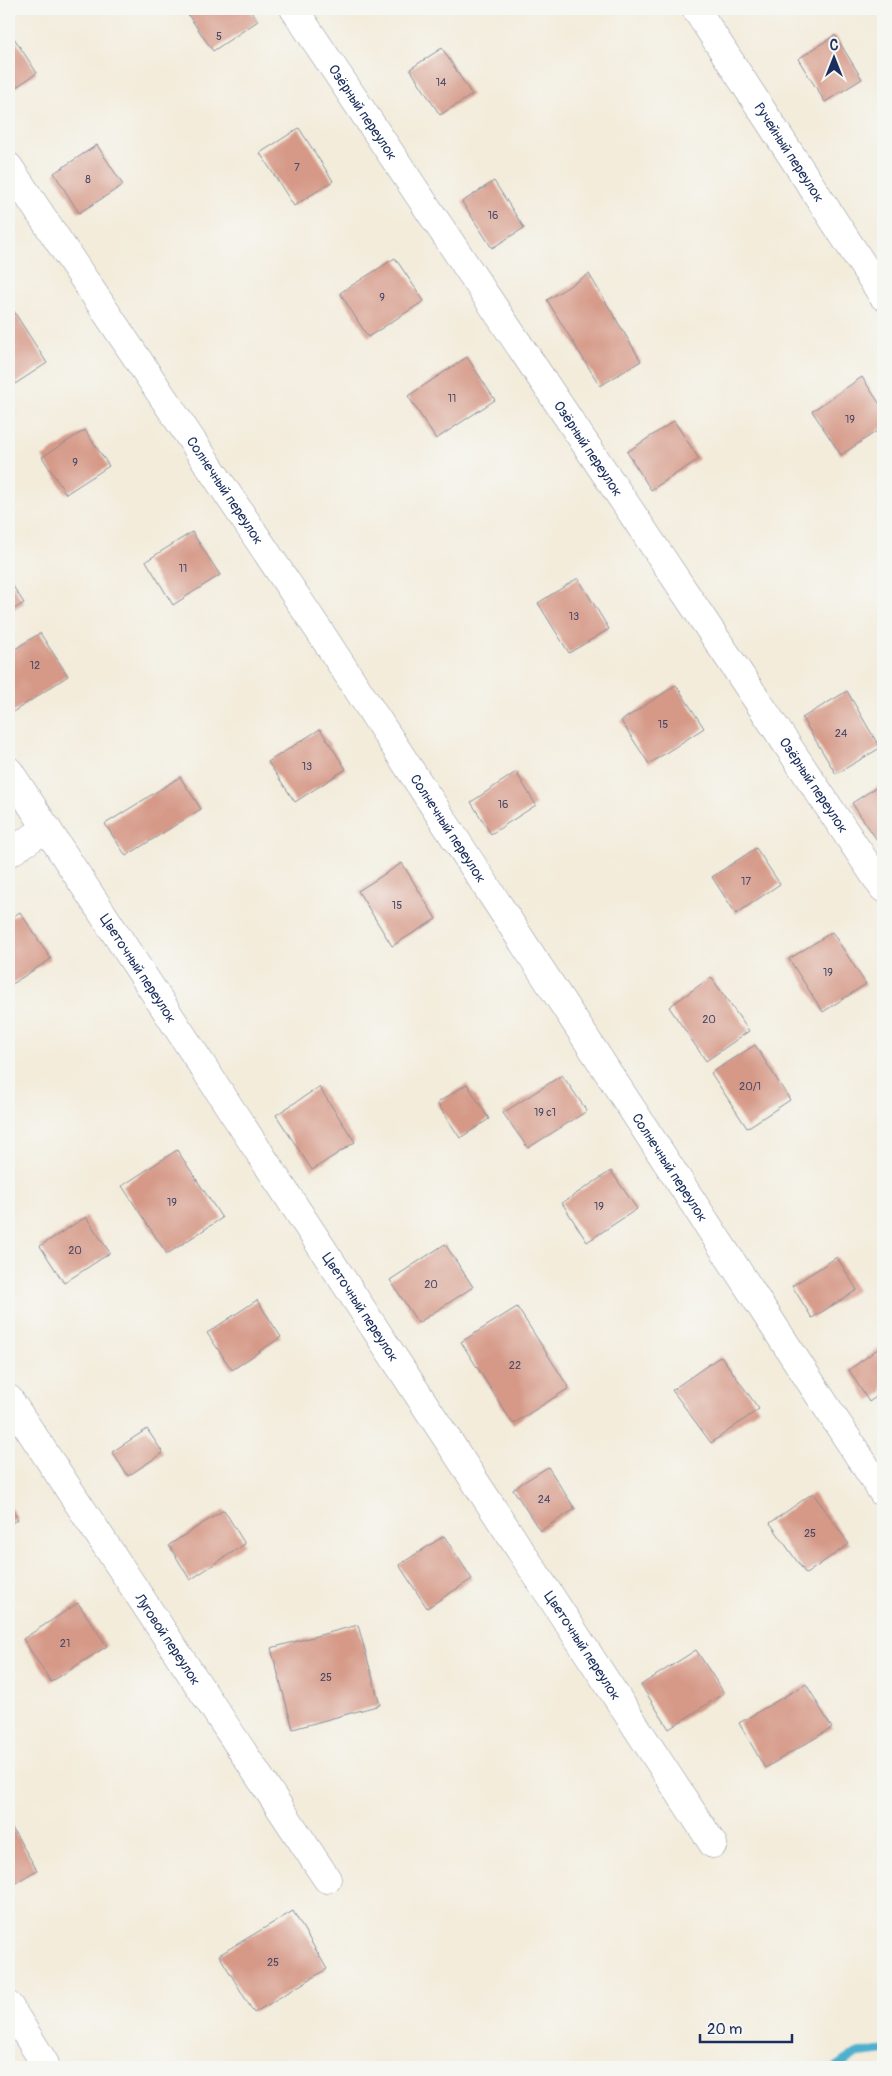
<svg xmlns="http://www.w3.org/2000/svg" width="892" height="2076" viewBox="0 0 892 2076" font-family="Pangolin,sans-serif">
	<rect width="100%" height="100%" fill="#f6f6f2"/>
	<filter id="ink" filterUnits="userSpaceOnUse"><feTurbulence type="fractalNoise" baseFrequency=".02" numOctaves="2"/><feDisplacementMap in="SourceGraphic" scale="10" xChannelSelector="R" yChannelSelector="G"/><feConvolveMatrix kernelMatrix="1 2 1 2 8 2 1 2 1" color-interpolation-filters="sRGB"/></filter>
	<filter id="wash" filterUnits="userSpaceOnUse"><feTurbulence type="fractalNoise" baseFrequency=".0096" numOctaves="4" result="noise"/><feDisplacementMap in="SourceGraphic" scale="20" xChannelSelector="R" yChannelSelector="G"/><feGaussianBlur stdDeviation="1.12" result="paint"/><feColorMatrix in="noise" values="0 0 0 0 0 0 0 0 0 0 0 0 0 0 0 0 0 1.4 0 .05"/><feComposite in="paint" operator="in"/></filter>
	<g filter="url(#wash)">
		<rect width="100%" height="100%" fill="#f3ecdb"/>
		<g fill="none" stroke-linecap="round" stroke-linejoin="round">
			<path stroke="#4eb1cd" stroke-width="9" d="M836 2067 855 2054 883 2051"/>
		</g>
		<g id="blocks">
			<path fill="#d69987" d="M193 9H249L258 21 213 51 187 13Z
				M12 35 37 73 9 92V38Z
				M835 35 862 79 825 102 798 59Z
				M442 48 472 95 440 115 410 69Z
				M299 128 333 181 294 206 260 153Z
				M97 145 123 185 79 213 54 173Z
				M494 181 524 228 492 248 462 202Z
				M395 258 424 301 368 337 340 293Z
				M589 274 641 361 600 386 547 300Z
				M13 310 47 363 9 388V313Z
				M467 357 495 400 436 439 408 396Z
				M862 377 883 409V427L841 455 812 411Z
				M674 421 699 459 651 490 627 452Z
				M85 430 109 466 66 494 42 457Z
				M192 532 220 575 173 605 146 561Z
				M578 578 609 629 569 653 538 603Z
				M9 580 24 603 9 612Z
				M40 633 68 676 13 712 9 706V653Z
				M676 685 704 728 649 764 621 721Z
				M847 691 880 748 836 774 802 718Z
				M320 729 346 769 295 802 268 762Z
				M516 772 536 805 491 834 471 802Z
				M180 777 201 809 126 856 105 824Z
				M883 783V845L881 846 852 803Z
				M756 848 780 884 736 914 712 877Z
				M402 863 436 919 392 946 358 891Z
				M20 912 51 959 12 984 9 978V919Z
				M832 932 866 984 823 1012 789 959Z
				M711 977 749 1031 706 1061 669 1007Z
				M755 1045 790 1100 747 1128 711 1073Z
				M562 1075 587 1111 528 1148 503 1113Z
				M467 1084 489 1119 460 1138 437 1103Z
				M319 1087 355 1142 312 1170 276 1115Z
				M177 1150 222 1218 167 1254 122 1186Z
				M611 1171 637 1209 587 1242 562 1203Z
				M86 1217 110 1253 64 1283 40 1246Z
				M445 1244 473 1287 418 1323 390 1280Z
				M837 1257 857 1290 812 1318 792 1286Z
				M257 1300 281 1337 232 1370 207 1333Z
				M517 1307 569 1388 513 1424 461 1342Z
				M883 1345V1392L869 1402 849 1370Z
				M721 1356 759 1409 711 1443 672 1390Z
				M147 1429 163 1453 128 1476 112 1452Z
				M548 1467 575 1509 540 1531 513 1489Z
				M813 1493 849 1544 806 1574 770 1523Z
				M9 1504 18 1519 9 1525Z
				M224 1510 245 1544 190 1580 169 1545Z
				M444 1536 472 1579 427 1608 399 1565Z
				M78 1603 107 1646 51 1682 23 1639Z
				M358 1625 380 1705 293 1729 271 1648Z
				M696 1650 724 1693 669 1729 641 1685Z
				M806 1684 832 1728 765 1768 739 1723Z
				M9 1823 37 1870 9 1887Z
				M293 1911 327 1969 254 2013 219 1955Z"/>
		</g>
	</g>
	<g filter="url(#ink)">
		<use href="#blocks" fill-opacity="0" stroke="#878e9c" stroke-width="1"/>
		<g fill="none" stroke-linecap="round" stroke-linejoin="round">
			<defs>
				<g id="minor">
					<path id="s1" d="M294 9 883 888"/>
					<path id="s2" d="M696 9 883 296"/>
					<path id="s3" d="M9 167 322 635 883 1493"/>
					<path id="s4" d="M9 771 713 1844"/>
					<path d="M9 853 47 828"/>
					<path id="s5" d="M9 1399 327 1879"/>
					<path d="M9 2006 45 2064"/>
				</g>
			</defs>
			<use href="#minor" stroke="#878e9c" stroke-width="29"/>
			<use href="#minor" stroke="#fff" stroke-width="28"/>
		</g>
	</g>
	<g text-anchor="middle" stroke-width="4" stroke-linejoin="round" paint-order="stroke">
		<g font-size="11" fill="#4a4a68">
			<text x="219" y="40">5</text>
			<text x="441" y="86">14</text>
			<text x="297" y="171">7</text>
			<text x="88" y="183">8</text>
			<text x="493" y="219">16</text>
			<text x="382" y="301">9</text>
			<text x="452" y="402">11</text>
			<text x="850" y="423">19</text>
			<text x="75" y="466">9</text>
			<text x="183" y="572">11</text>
			<text x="574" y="620">13</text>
			<text x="35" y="669">12</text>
			<text x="663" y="728">15</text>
			<text x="841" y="737">24</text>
			<text x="307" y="770">13</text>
			<text x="503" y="808">16</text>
			<text x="746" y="885">17</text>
			<text x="397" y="909">15</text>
			<text x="828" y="976">19</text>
			<text x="709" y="1023">20</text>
			<text x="750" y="1090">20/1</text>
			<text x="545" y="1116">19 с1</text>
			<text x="172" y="1206">19</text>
			<text x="599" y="1210">19</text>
			<text x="75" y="1254">20</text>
			<text x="431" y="1288">20</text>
			<text x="515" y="1369">22</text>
			<text x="544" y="1503">24</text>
			<text x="810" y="1537">25</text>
			<text x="65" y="1647">21</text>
			<text x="326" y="1681">25</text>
			<text x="273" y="1966">25</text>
		</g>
		<g font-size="14" fill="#1b2f5e" stroke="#f6f6f2">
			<text dy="5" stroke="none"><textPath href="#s1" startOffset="124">Озёрный переулок</textPath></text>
			<text dy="5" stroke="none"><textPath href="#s2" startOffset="171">Ручейный переулок</textPath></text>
			<text dy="5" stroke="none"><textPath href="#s1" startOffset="529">Озёрный переулок</textPath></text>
			<text dy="5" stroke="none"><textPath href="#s3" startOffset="389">Солнечный переулок</textPath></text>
			<text dy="5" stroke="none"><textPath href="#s1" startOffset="934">Озёрный переулок</textPath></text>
			<text dy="5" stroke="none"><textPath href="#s3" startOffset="794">Солнечный переулок</textPath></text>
			<text dy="5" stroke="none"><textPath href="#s4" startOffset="236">Цветочный переулок</textPath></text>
			<text dy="5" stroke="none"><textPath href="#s3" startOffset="1199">Солнечный переулок</textPath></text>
			<text dy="5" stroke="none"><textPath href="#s4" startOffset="641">Цветочный переулок</textPath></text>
			<text dy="5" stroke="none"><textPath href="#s5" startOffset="288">Луговой переулок</textPath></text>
			<text dy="5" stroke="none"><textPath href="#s4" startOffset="1046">Цветочный переулок</textPath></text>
		</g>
	</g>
	<rect width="892" height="2076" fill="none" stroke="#f6f6f2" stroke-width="30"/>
	<g transform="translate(834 58)" stroke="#f6f6f2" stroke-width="4" paint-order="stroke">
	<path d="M0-4L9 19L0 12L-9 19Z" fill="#1b2f5e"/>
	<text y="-8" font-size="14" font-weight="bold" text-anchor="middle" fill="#1b2f5e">С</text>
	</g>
	<path d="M700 2034v8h92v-8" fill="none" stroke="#1b2f5e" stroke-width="2.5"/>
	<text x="707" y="2034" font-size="15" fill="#1b2f5e" stroke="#f6f6f2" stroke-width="4" paint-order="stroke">20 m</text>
</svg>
